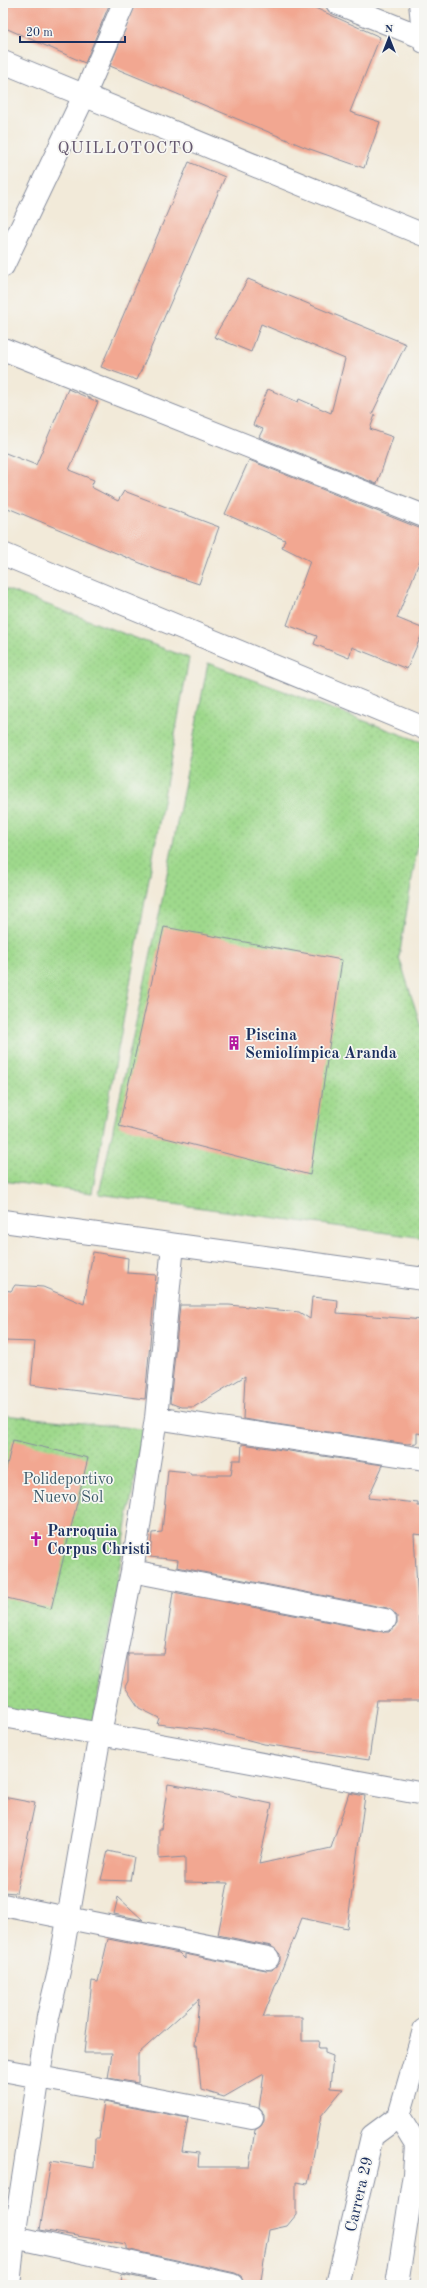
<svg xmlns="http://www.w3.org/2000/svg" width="427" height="2288" viewBox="0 0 427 2288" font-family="'Old Standard TT',serif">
	<defs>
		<pattern id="park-dots" width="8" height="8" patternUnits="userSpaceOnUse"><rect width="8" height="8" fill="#9fd98c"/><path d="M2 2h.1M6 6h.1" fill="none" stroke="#88bb7b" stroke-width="1.8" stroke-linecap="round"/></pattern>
	</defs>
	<rect width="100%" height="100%" fill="#f6f6f2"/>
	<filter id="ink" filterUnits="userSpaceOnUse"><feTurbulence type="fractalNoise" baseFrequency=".025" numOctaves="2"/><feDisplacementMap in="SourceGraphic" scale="8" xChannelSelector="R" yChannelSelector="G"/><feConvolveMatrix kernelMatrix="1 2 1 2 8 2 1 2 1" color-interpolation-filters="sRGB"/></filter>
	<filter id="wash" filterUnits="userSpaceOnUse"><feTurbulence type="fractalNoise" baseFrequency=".012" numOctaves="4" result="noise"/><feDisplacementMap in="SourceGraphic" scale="16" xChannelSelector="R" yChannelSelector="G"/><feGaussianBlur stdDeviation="0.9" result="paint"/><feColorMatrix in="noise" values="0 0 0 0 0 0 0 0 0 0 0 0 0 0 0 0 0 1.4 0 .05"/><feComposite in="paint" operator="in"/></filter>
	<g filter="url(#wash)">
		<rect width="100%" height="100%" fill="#f2ead9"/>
		<path fill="url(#park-dots)" stroke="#5d8475" d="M3 588 189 658 92 1193 3 1181Z
			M208 663 424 743V807L399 957 424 1036V1238L99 1194 160 911Z
			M3 1415 143 1429 92 1730 3 1710Z"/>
		<g id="blocks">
			<path fill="#f2a791" d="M3 3H110L85 63 3 27Z
				M136 3H304L380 37 350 112 380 122 364 168 307 148 110 66Z
				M189 162 225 177 137 380 101 367Z
				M248 279 406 344 372 414 375 415 370 429 393 437 377 484 259 437 263 429 253 425 268 389 298 402 299 399 331 413 345 359 261 324 251 352 214 337Z
				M68 389 98 402 69 470 94 480 91 487 118 501 124 491 219 527 199 584 157 570 3 506V452L36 465Z
				M249 460 424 530V550L397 618 424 629 407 669 352 647 349 658 314 644 317 636 287 625 310 561 282 547 285 540 225 514Z
				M164 927 342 960 310 1175 119 1126Z
				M93 1252 128 1258 127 1273 156 1275 145 1399 31 1385 35 1342 3 1341V1290L11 1291 15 1285 43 1287 84 1304Z
				M312 1297 338 1300 337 1313 424 1320V1434L417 1433V1443L407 1444 243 1419 245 1376 194 1407H181L170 1403 180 1305H229L299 1312 310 1319Z
				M13 1440 88 1458 51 1609 3 1597V1481Z
				M242 1444 383 1465 368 1498 418 1503V1506H424V1535L414 1534 419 1623 424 1624V1700H377L369 1760 264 1744 210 1730 157 1724 159 1718 139 1708 125 1687 128 1681V1654H164L173 1592 383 1632H389L397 1623V1616L387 1608 177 1567 178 1560 150 1557 152 1533 162 1532 168 1470 189 1472 191 1475H231L233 1460H241Z
				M168 1784 221 1793 272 1804 259 1864 331 1848 349 1793 365 1796 347 1928 302 1918 263 2017H302V2041H319L318 2048H325V2053L333 2056 330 2088 343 2089 321 2116 308 2184 296 2182V2215L287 2226 269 2230 260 2285H244L241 2276 235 2273 126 2249V2244L40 2230 51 2161 94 2168 95 2138H99L104 2102 188 2118 182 2151 199 2153 198 2167H249L255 2130 261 2126 264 2121V2114L259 2108 264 2074 224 2097 201 2090 197 2045H195L199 1999 138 2054V2083L108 2078 112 2053H84L92 1981 98 1982 108 1939 179 1953 185 1959V1954L266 1970H272L280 1961V1954L271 1946 218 1935 228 1883 185 1882V1857L159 1859V1829H161Z
				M3 1797 35 1803 16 1893 3 1892Z
				M108 1851 134 1857 130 1881 101 1880Z
				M118 1897 143 1920 114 1914Z
				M122 2274 174 2285H121Z"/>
		</g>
	</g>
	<g filter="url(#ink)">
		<use href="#blocks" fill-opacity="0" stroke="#868c9c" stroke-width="1"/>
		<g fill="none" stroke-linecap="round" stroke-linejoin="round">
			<defs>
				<path id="minor" d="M337 3 424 38
					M3 62 424 235
					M3 266 84 96 124 3
					M3 349 424 516
					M3 554 424 728
					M3 1221 424 1279
					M156 1418 424 1459
					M132 1571 385 1620
					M3 1716 424 1794
					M3 1905 268 1958
					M3 2070 252 2118
					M14 2237 232 2285
					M9 2285 14 2237 48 2017 59 1971 100 1734 132 1571 156 1418 173 1245"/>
				<path id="tertiary" d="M420 3 424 42
					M337 2285 372 2136 399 2116 424 2030
					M397 2285 414 2174 416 2144 399 2116"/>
			</defs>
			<use href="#minor" stroke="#868c9c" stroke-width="24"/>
			<use href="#tertiary" stroke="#868c9c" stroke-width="24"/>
			<use href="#minor" stroke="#fff" stroke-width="22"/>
			<use href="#tertiary" stroke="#fff" stroke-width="22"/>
		</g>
	</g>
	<defs>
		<symbol id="building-bare" viewBox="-9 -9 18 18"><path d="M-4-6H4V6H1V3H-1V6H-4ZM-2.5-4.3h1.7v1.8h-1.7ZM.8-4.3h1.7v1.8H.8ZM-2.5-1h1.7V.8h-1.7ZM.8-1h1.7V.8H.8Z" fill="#b5179e" stroke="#f6f6f2" stroke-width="2.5" paint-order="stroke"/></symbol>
		<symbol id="church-bare" viewBox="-9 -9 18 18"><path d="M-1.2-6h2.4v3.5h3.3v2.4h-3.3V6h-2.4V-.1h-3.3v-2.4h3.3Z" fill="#b5179e" stroke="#f6f6f2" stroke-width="2.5" paint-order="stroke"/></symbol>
	</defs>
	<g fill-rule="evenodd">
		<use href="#building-bare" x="224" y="1033" width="20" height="20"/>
		<use href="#church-bare" x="26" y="1529" width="20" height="20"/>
	</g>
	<g text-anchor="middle" stroke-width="3.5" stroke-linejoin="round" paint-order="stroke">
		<g font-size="16" font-weight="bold" fill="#1b2f5e" stroke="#f6f6f2" text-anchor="start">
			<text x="245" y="1040">Piscina<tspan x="245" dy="18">Semiolímpica Aranda</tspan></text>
			<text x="47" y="1536">Parroquia<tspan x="47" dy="18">Corpus Christi</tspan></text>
		</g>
		<g font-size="16" fill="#3c5a6a" stroke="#f6f6f2">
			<text x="68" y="1484">Polideportivo<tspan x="68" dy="18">Nuevo Sol</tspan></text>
		</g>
		<g font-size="16" fill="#1b2f5e" stroke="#f6f6f2">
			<text transform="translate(358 2194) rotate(-77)" y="6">Carrera 29</text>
		</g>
		<g font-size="17" letter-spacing="1" fill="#665970" stroke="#f6f6f2">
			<text x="126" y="153">QUILLOTOCTO</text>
		</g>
	</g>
	<rect width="427" height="2288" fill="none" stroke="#f6f6f2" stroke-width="16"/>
	<g transform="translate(389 38)" stroke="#f6f6f2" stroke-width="3" paint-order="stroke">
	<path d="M0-3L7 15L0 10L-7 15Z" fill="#1b2f5e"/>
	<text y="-6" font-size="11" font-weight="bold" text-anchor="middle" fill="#1b2f5e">N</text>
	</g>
	<path d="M20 36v6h105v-6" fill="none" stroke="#1b2f5e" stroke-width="2"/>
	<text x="26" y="36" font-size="12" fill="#1b2f5e" stroke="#f6f6f2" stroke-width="3" paint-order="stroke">20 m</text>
</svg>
